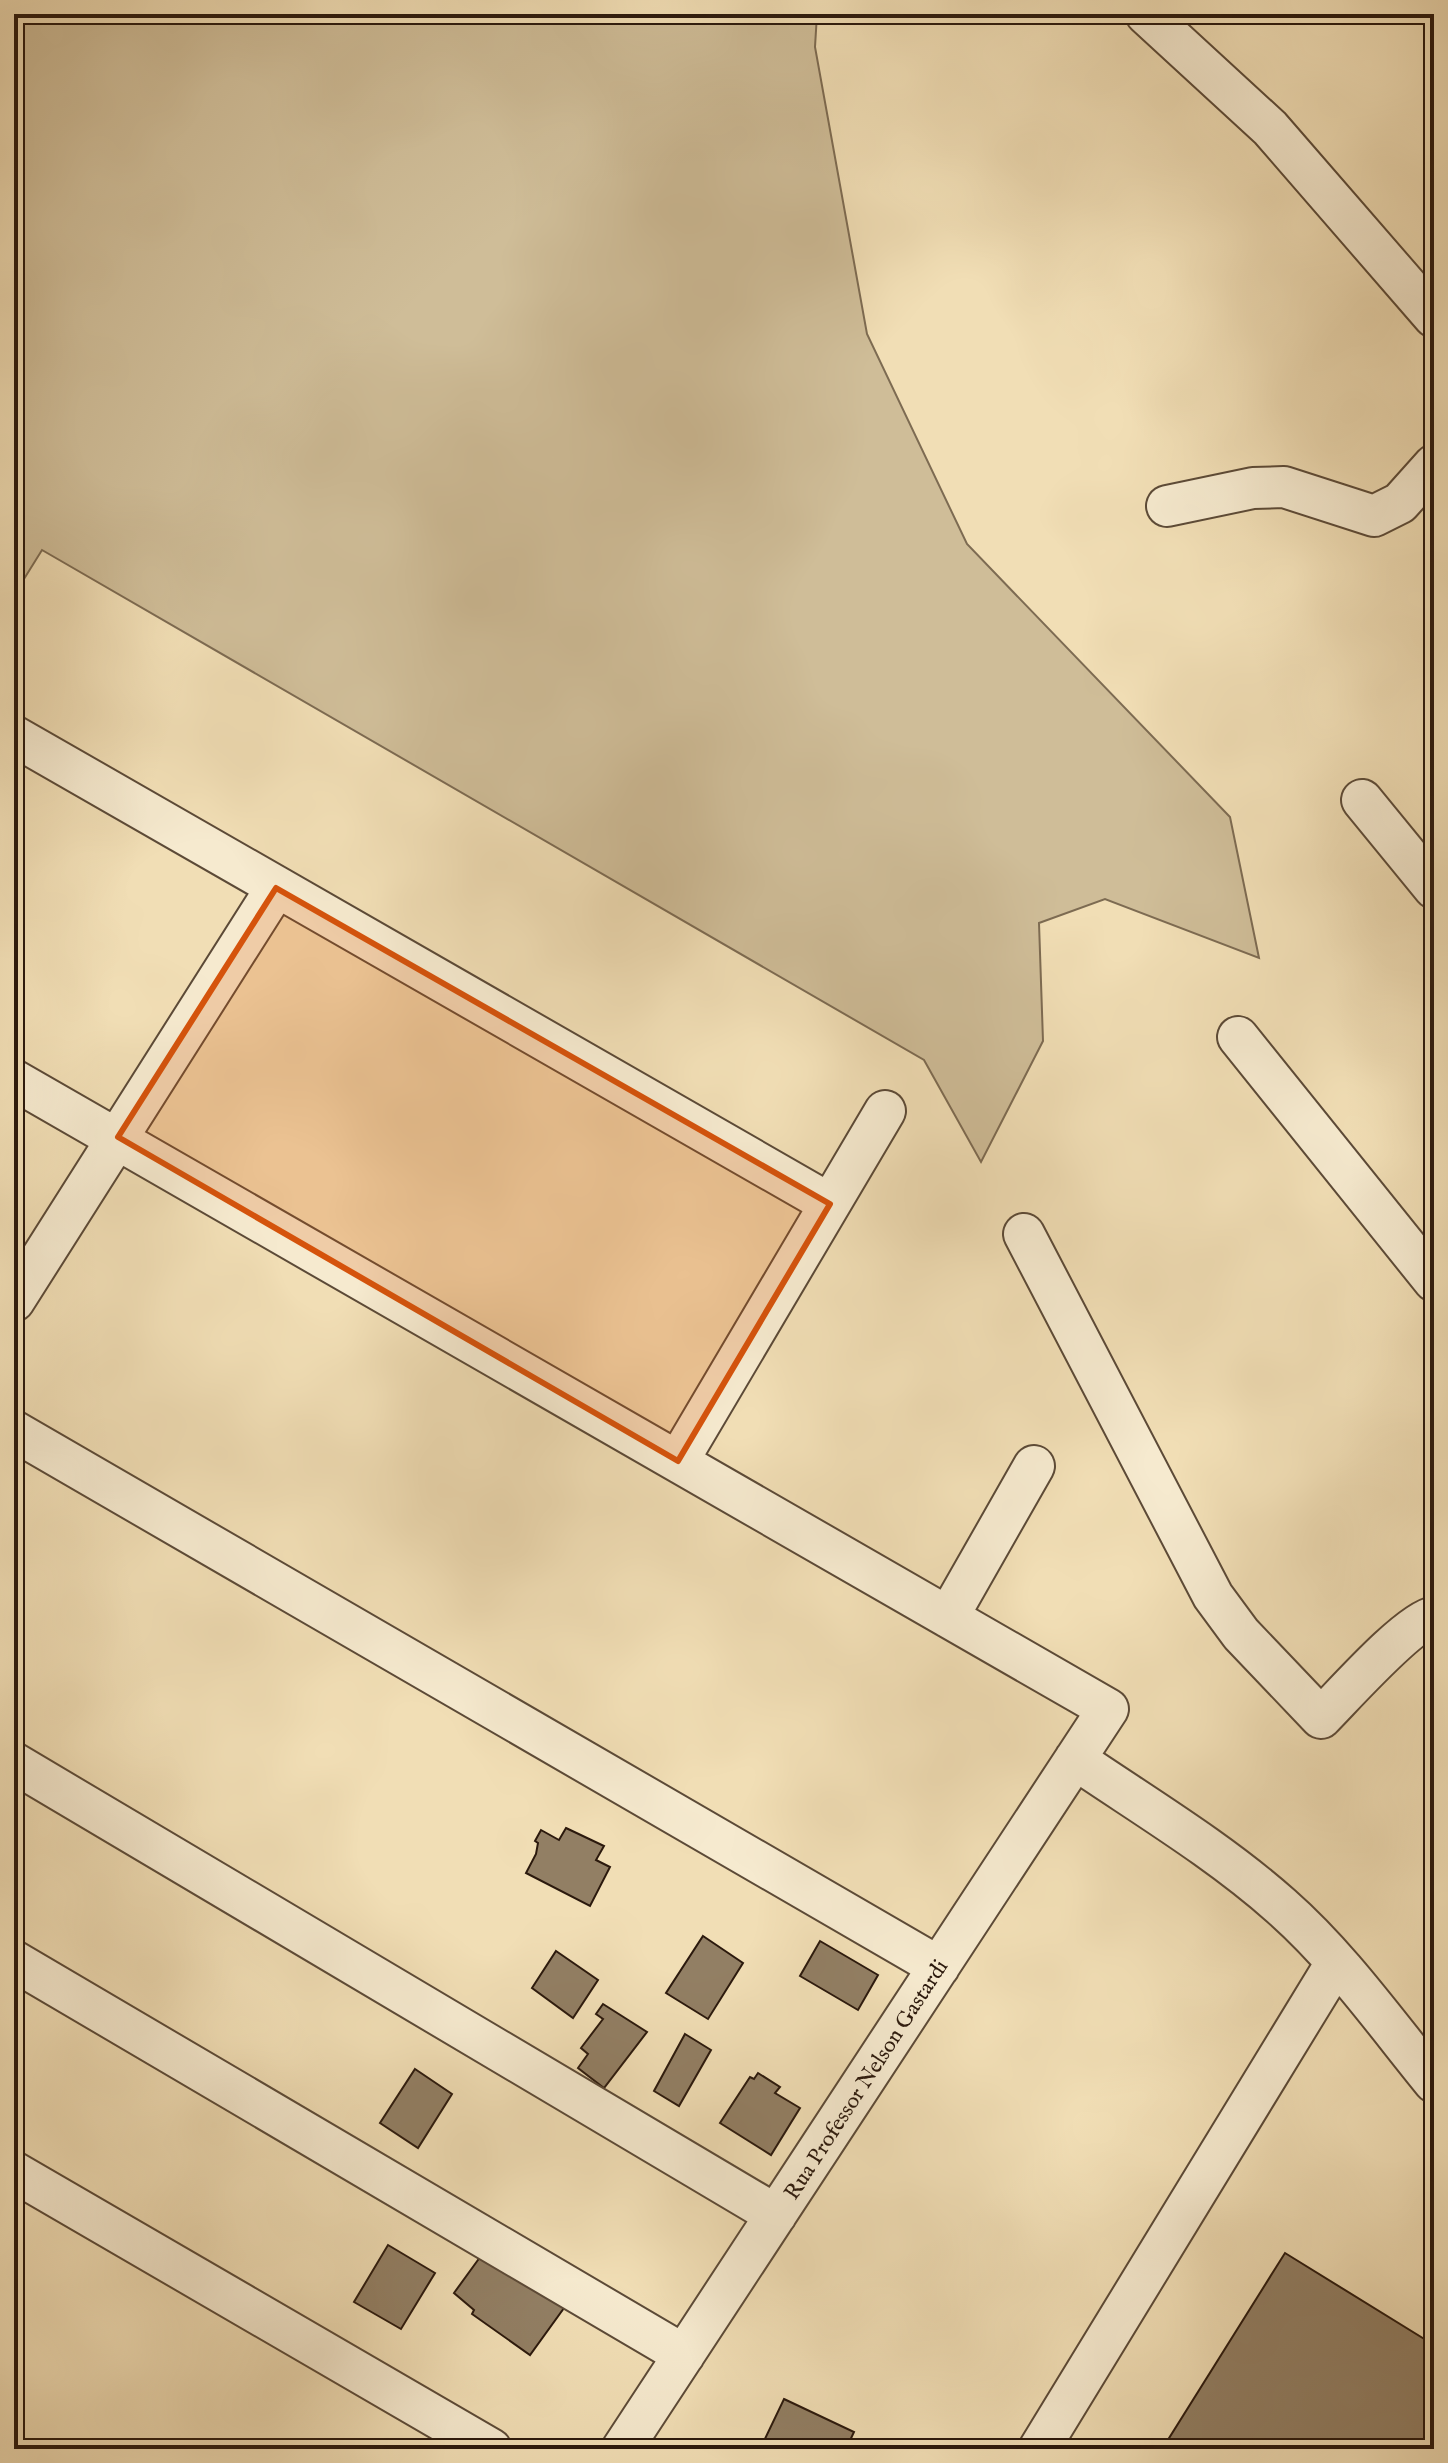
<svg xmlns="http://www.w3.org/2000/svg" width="1448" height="2463" viewBox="0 0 1448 2463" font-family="'IM FELL English',serif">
	<rect width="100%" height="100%" fill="#f1deb5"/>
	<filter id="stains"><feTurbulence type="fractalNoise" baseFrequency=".0025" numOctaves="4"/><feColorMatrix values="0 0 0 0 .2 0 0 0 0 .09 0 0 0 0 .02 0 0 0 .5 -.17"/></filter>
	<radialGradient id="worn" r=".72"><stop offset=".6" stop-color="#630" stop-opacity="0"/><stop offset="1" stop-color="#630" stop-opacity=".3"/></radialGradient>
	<path fill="#cfbd98" stroke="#7d6b52" stroke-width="2" d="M14 14H817L815 47 867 334 967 544 1230 817 1259 958 1105 899 1039 923 1043 1041 981 1162 924 1060 42 550 14 595Z"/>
	<path fill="#927f64" stroke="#2b190d" stroke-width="2" d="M566 1828 604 1846 596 1860 610 1867 590 1906 526 1873 536 1854 538 1843 535 1841 541 1830 559 1840Z
		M703 1936 743 1963 708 2019 666 1993Z
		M820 1941 878 1975 858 2010 800 1976Z
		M556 1951 598 1980 573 2018 532 1988Z
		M603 2004 647 2032 604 2088 578 2068 588 2054 581 2048 603 2019 596 2014Z
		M685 2034 711 2050 679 2106 654 2091Z
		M415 2069 452 2094 418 2148 380 2123Z
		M758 2073 780 2087 775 2093 800 2108 771 2155 720 2123 750 2077 754 2079Z
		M388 2245 435 2273 401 2329 354 2302Z
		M483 2253 564 2308 530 2355 472 2314 474 2310 454 2293Z
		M1285 2253 1434 2345V2449H1176L1166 2443Z
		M784 2399 854 2432 846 2449H770L762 2445Z"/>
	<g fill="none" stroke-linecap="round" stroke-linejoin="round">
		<defs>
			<path id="minor" d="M1146 14 1270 128 1434 317
				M1167 506 1253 488 1284 487 1374 516 1400 503 1434 465
				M14 736 830 1204
				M1362 800 1434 888
				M1238 1037 1434 1281
				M14 1080 1108 1709 622 2449
				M1024 1234 1213 1596 1241 1634 1321 1718C1343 1696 1408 1622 1434 1617
				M14 1301 276 888
				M14 1431 939 1967
				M678 1461 885 1111
				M948 1617 1034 1466
				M1075 1759C1144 1806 1218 1850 1281 1906 1339 1957 1385 2022 1434 2082
				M14 1763 776 2215
				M14 1961 684 2355
				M14 2172 491 2449
				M1039 2449 1336 1963"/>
		</defs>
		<use href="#minor" stroke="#5c4a37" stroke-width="44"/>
		<use href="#minor" stroke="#f6eacf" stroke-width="40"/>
	</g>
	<path fill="#d5530c" fill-opacity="0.2" stroke="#d5530c" stroke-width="6" stroke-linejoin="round" d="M276 888 830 1204 678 1461 118 1137Z"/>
	<g text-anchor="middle" stroke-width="8" stroke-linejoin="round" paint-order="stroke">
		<g font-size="22" fill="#2b190d" stroke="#f6eacf">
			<text transform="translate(865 2079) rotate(-57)" y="8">Rua Professor Nelson Gastardi</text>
		</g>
	</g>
	<rect width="1448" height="2463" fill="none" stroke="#f1deb5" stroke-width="48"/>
	<rect x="16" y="16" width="1416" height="2431" fill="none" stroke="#2b190d" stroke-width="4"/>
	<rect x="24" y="24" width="1400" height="2415" fill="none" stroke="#2b190d" stroke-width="2"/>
	<rect width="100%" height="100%" filter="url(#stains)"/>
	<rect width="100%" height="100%" fill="url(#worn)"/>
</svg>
